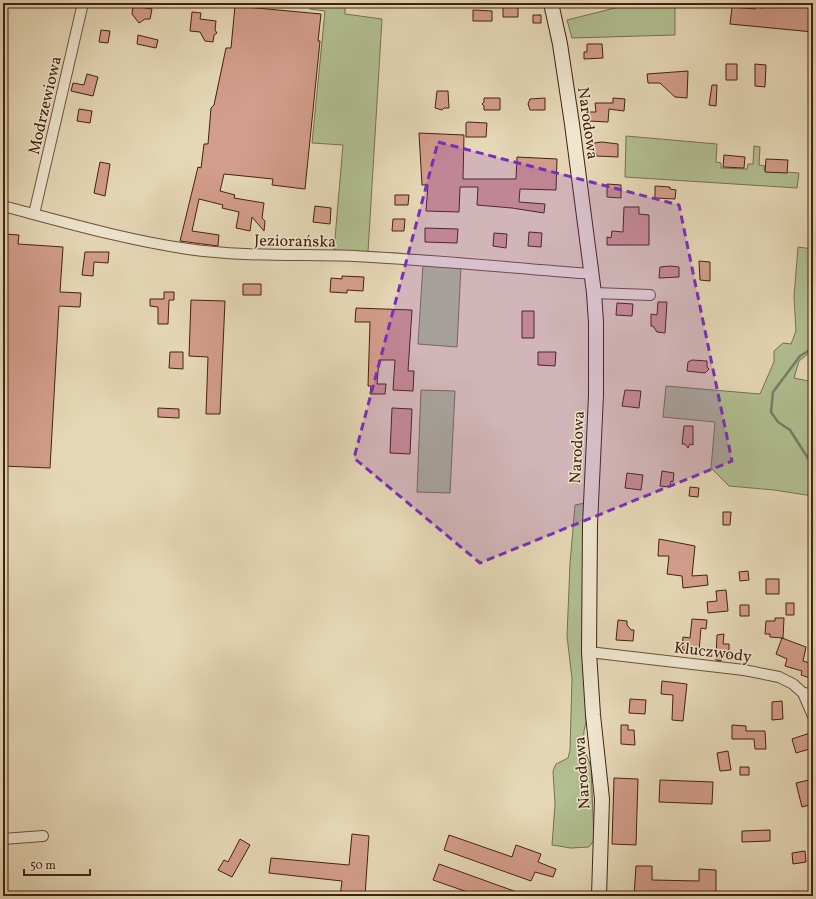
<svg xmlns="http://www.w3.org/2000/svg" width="816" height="899" viewBox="0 0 816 899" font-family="Vollkorn,serif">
	<rect width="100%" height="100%" fill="#e6d8b7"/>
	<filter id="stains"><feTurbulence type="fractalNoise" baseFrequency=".005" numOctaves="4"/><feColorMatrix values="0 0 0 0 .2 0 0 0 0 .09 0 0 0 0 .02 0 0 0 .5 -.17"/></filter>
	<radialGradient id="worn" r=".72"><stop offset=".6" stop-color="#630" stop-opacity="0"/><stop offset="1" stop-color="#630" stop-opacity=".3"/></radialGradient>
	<path fill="#b1bf91" stroke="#7a7050" d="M311 3H345V14L382 19 368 252 334 250 343 145 312 143 325 11 310 9Z
		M675 4V35L572 38 567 20 619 7Z
		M626 136 717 144 716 162 721 163V168L747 169 748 164H753L754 146 760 147 759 165 765 166 764 170 799 173 797 188 625 177Z
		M798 247 813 249V350L799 361 794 378 813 382V496L774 490 729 486 711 468 715 422 663 417 666 386 760 394 774 362V351L783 343 791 344 796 331 794 297Z
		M423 265 461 266 457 347 418 344Z
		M421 390 455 391 450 493 417 492Z
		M585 503 583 613 586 722 584 731 583 747 591 766 594 840 589 847 571 848 552 845 555 805 553 771 556 764 568 758 570 750 572 679 567 636 570 564 575 505Z"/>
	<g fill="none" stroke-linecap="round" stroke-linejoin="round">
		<path stroke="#757e6b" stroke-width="2.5" d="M813 348 800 356 773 392 771 412 778 422 790 430 813 466"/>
	</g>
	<path fill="#d39d8d" stroke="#43220e" d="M764 3H813V32L730 24 732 7 755 9V7L764 8Z
		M503 4H518V17H503Z
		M133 6 152 9 150 19H145L139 23 132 14Z
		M235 6 321 14 318 41H320L305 189 272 185 273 179 224 174 220 191 235 195 234 198 264 203 262 218 265 221 264 231 252 217 250 231 236 228 239 212 222 208 223 205 199 199 192 231 219 235 218 246 180 241 198 167 201 168 204 144H208L211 108 214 105 226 48H231Z
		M473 10 492 11V21H473Z
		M192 12 201 13 200 19 216 21 215 30 217 33 214 35 213 42 205 41 200 32 190 31Z
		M533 15H541V23H533Z
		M101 30 110 31 108 43 99 42Z
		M138 35 158 40 156 48 137 44Z
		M587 44H602L603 58 584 59V52H587Z
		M726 64H737V80H726Z
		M755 64 766 65 765 87 755 86Z
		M688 71 687 98 675 97 660 83H648L647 74Z
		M87 74 98 77 93 96 71 91 73 83 84 85Z
		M712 85H717L716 106 709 105Z
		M437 91H448L449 108H444L442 110 435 108Z
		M484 98H500V110H484V106L482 104 484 102Z
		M545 98V110H530L528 104 530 99Z
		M613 98 625 99 624 111 609 109 608 122 589 121V112H596L595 103H613Z
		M79 109 92 111 90 123 77 121Z
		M468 122 487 123 486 137H466V123Z
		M419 133 464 135 463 179H516L517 157 557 159 556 190 520 189 519 202 545 204 544 213 512 208 477 205 478 187H460L459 212 426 211 428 185H422Z
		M602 142 618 144V157L596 156V153H593L594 143Z
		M724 155 745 157 744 168 723 167Z
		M766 159 788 160 787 173 765 172Z
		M100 162 110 164 105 196 94 193Z
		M607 184 621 185V198L607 197Z
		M655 186 670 187V189L676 190 675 199 655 198Z
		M395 195H409L408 205H395Z
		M315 206 331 208 330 224 313 222Z
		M624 207H639V214L649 215V245H607V237L611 238 612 231 623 232Z
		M393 219H405L404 231H392Z
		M425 228 458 229 457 243 425 242Z
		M529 232 542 233 541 247 528 246Z
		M494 233 507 234 506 248 493 246Z
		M3 234 19 235 18 244 63 247 60 292 81 293 80 307 59 306 50 468 3 466Z
		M85 252H109L108 263 94 262 93 276 82 275Z
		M699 261 710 262V281L700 280Z
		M670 266 679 267V277L659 278 660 267Z
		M342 276 364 277 363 291 347 290V293L330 292 331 278 342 279Z
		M243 284H261V295H243Z
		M164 292H174V300H169L168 324H158V307L150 306V299H164Z
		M191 300 225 301 220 414H206L208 357 189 356Z
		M658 302H667L665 333 657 332 653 326H651V314L657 315Z
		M617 303 633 304 632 316 616 315Z
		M356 308 412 310 408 371H414L413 391 393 390 395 360H379L377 384H386L385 394H370L371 386H368L370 322H355Z
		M522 311H534V338H522Z
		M170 352H183V369L169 368Z
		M538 352H556L555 366 538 365Z
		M692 360 707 361V367L709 369 705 373 687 371 688 362Z
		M625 390 641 391 639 408 622 406Z
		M158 408 179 409V418L158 417Z
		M392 408 412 409 410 454 390 453Z
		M684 426H693V445L690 444 688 448 685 444H682Z
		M662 471 674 473 673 482 671 481 670 487 660 486Z
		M627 473 643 475 641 490 625 488Z
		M690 487 699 488 698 497 689 496Z
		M723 512H731L730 525H723Z
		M659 539 695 546 692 576 707 575 708 585 683 588 682 576 667 574 669 556H658Z
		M748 571 749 580 740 581 739 572Z
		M766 579H779V594H766Z
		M726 590 728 611 708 613 707 602 717 601 716 591Z
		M786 603H794V615H786Z
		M740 605H749V616H740Z
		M775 618H784L783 638 770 637V634H765L766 621H775Z
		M692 619 707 620 706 629 701 628 699 651 682 650 683 637 690 638Z
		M618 620 627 621V625L631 630H634L633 641 616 640Z
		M724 634 723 644H729V656H722L721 661 716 660 717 635Z
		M782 638 806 647 803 661 813 664V679L801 675 802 671 785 666 787 659 776 654Z
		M662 681 687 684 683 721 672 720 673 695 661 694Z
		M630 699 646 700 645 714 629 713Z
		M782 701 783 719 772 720V702Z
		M621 725H628V730H634L635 745 621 744Z
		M732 725 746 726V731H765L766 749H755L754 739H732Z
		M813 732V748L796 753 792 739Z
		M728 751 731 770 720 771 717 753Z
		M740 767H749V775H740Z
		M614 778 638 779 636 845 612 844Z
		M813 779V804L802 807 796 783Z
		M660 780 713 782 712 804 659 802Z
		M770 830V841L742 842V831Z
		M352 834 369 836 365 896H340L342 881 269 873 271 858 349 865Z
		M449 835 512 857 516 845 541 854 538 862 556 869 553 877 535 872 531 881 444 850Z
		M240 839 250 845 232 877 218 870 224 860 228 862Z
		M805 851 806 862 793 864 792 853Z
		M439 864 525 895 524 896H479L433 880Z
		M636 866H652V880L699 881V869L716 870V896H634Z"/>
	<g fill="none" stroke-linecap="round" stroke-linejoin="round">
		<defs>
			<path id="street" d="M3 206C64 222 126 240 188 249 243 257 299 254 354 256 433 260 512 268 592 274
				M34 214 83 3
				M594 293 650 295
				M589 652 744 670 779 677 793 684 803 693 813 716
				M803 693 813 694
				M3 839 43 836"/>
			<path id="secondary" d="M551 3 560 44 572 124 594 293 596 322V395L590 525 589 652 593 715 602 799 599 896"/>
		</defs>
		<use href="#street" stroke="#6c5038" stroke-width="12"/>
		<use href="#secondary" stroke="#43220e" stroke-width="16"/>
		<use href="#street" stroke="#efe6d0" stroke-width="10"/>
		<use href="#secondary" stroke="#efe6d0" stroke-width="14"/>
	</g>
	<path fill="#7b2cbf" fill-opacity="0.2" stroke="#7b2cbf" stroke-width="3" stroke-dasharray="8 5" stroke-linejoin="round" d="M438 142 679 205 732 461 480 563 354 458Z"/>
	<g text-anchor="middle" stroke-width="3" stroke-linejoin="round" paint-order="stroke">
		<g font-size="16" fill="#43220e" stroke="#efe6d0">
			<text transform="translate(44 105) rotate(-77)" y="6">Modrzewiowa</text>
			<text transform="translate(589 123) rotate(82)" y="6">Narodowa</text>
			<text transform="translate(295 240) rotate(1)" y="6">Jeziorańska</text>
			<text transform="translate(576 447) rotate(-87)" y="6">Narodowa</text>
			<text transform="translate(713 651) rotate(7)" y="6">Kluczwody</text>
			<text transform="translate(581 773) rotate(-94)" y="6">Narodowa</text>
		</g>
	</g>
	<rect width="816" height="899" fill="none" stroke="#e6d8b7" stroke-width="16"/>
	<rect x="4" y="4" width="808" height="891" fill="none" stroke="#43220e" stroke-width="2"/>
	<rect x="8" y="8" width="800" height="883" fill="none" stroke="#43220e"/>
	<path d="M24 869v6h66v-6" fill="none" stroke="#43220e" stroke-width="2"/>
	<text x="30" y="869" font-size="12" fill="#43220e" stroke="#efe6d0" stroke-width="3" paint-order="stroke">50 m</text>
	<rect width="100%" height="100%" filter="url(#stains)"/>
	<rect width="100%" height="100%" fill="url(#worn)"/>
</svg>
